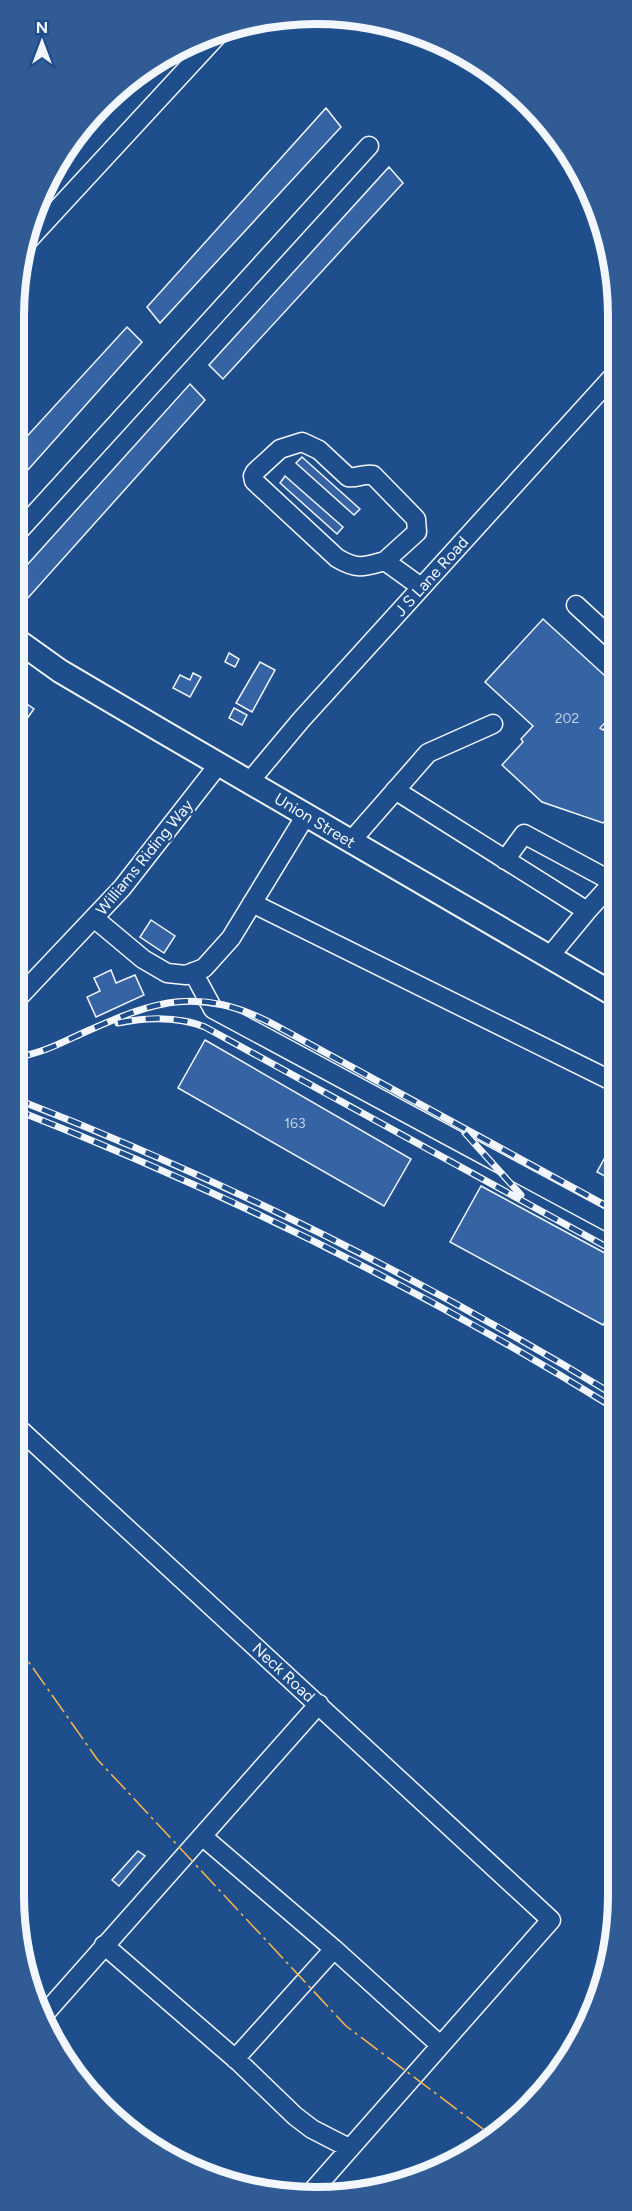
<svg xmlns="http://www.w3.org/2000/svg" width="632" height="2211" viewBox="0 0 632 2211" font-family="Figtree,sans-serif">
	<rect width="100%" height="100%" fill="#1f4e8c"/>
	<path fill="#3563a3" stroke="#f2f6ff" stroke-width="1.5" d="M326 108 341 127 160 323 147 307Z
		M389 167 403 183 223 379 209 365Z
		M127 327 142 342 18 481 19 445Z
		M190 384 205 400 27 599 18 590V575Z
		M302 457 360 509 354 515 296 463Z
		M285 476 343 527 337 534 280 483Z
		M543 619 615 685V712L600 728 603 730 608 724 615 730V734L612 738 615 741V817L612 814 603 823 542 802 502 765 523 742 521 739 533 726 485 682Z
		M229 653 239 659 235 667 225 662Z
		M260 662 275 670 252 712 236 703Z
		M193 673 201 677 190 697 173 688 180 675 190 680Z
		M18 698 34 709 18 731Z
		M234 708 247 715 242 725 229 718Z
		M151 920 175 936 164 953 140 937Z
		M111 970 116 983 135 975 144 995 96 1017 87 997 100 991 94 978Z
		M205 1040 411 1159 384 1206 178 1088Z
		M614 1141V1181L597 1172Z
		M481 1186 614 1258V1304L603 1325 450 1242Z
		M138 1851 145 1856 119 1886 112 1880Z"/>
	<g fill="none" stroke-linecap="round" stroke-linejoin="round">
		<defs>
			<path id="minor" d="M24 245 217 36
				M18 532 369 146
				M385 561 417 532 416 519 373 475C364 473 356 479 348 477L319 450 302 442 280 449 255 472 253 476 254 481 337 558C357 570 364 567 385 561L421 587
				M576 605 615 641
				M250 781 301 720 616 373
				M395 790 587 911 549 957
				M351 841 428 753 493 724
				M505 860 524 834 613 882
				M252 903 614 1082
				M587 911 615 880
				M94 918 143 959 167 973 186 975 204 968 231 938 306 815
				M193 972 213 1009 614 1225
				M17 999 122 888 219 764
				M15 1425 551 1920 309 2195
				M202 1836 334 1949 440 2045
				M104 1945 239 2062 295 2116 312 2129 349 2148
				M41 2018 319 1704
				M235 2059 334 1949"/>
			<path id="major" d="M18 641 60 671 160 730 615 995"/>
		</defs>
		<use href="#minor" stroke="#f2f6ff" stroke-width="21"/>
		<use href="#major" stroke="#f2f6ff" stroke-width="26"/>
		<use href="#minor" stroke="#1f4e8c" stroke-width="18"/>
		<use href="#major" stroke="#1f4e8c" stroke-width="22"/>
		<defs>
			<path id="rail" d="M118 1023C147 1017 177 1016 205 1027L614 1251
				M16 1057C41 1054 63 1042 85 1032 157 1000 199 986 273 1024L614 1210
				M16 1099C225 1180 423 1279 614 1395
				M16 1110C226 1192 422 1289 614 1408
				M465 1133 521 1195"/>
		</defs>
		<use href="#rail" stroke="#f2f6ff" stroke-width="7"/>
		<use href="#rail" stroke="#1f4e8c" stroke-width="4.5" stroke-dasharray="14" stroke-linecap="butt"/>
		<path stroke="#ffb74d" stroke-width="1.5" stroke-dasharray="21 4.5 3 4.5" stroke-linecap="butt" d="M14 1641 97 1759 346 2026 495 2138"/>
	</g>
	<g text-anchor="middle" stroke-width="4.5" stroke-linejoin="round" paint-order="stroke">
		<g font-size="14" fill="#c3d1e8">
			<text x="567" y="723">202</text>
			<text x="295" y="1128">163</text>
		</g>
		<g font-size="16" fill="#f2f6ff" stroke="#1f4e8c">
			<text transform="translate(431 576) rotate(-48)" y="6">J S Lane Road</text>
			<text transform="translate(315 820) rotate(31)" y="6">Union Street</text>
			<text transform="translate(144 857) rotate(-51)" y="6">Williams Riding Way</text>
			<text transform="translate(284 1672) rotate(43)" y="6">Neck Road</text>
		</g>
	</g>
	<path d="M0 0H632V2211H0ZM316 24H316A292 292 0 0 1 608 316V1895A292 292 0 0 1 316 2187H316A292 292 0 0 1 24 1895V316A292 292 0 0 1 316 24Z" fill="#305b95" fill-rule="evenodd"/>
	<path fill="none" stroke="#f2f6ff" stroke-width="8" d="M316 24H316A292 292 0 0 1 608 316V1895A292 292 0 0 1 316 2187H316A292 292 0 0 1 24 1895V316A292 292 0 0 1 316 24Z"/>
	<g transform="translate(42 42)" stroke="#1f4e8c" stroke-width="4.5" paint-order="stroke">
	<path d="M0-4.5L10 22L0 15L-10 22Z" fill="#f2f6ff"/>
	<text y="-9" font-size="16" font-weight="bold" text-anchor="middle" fill="#f2f6ff">N</text>
	</g>
</svg>
